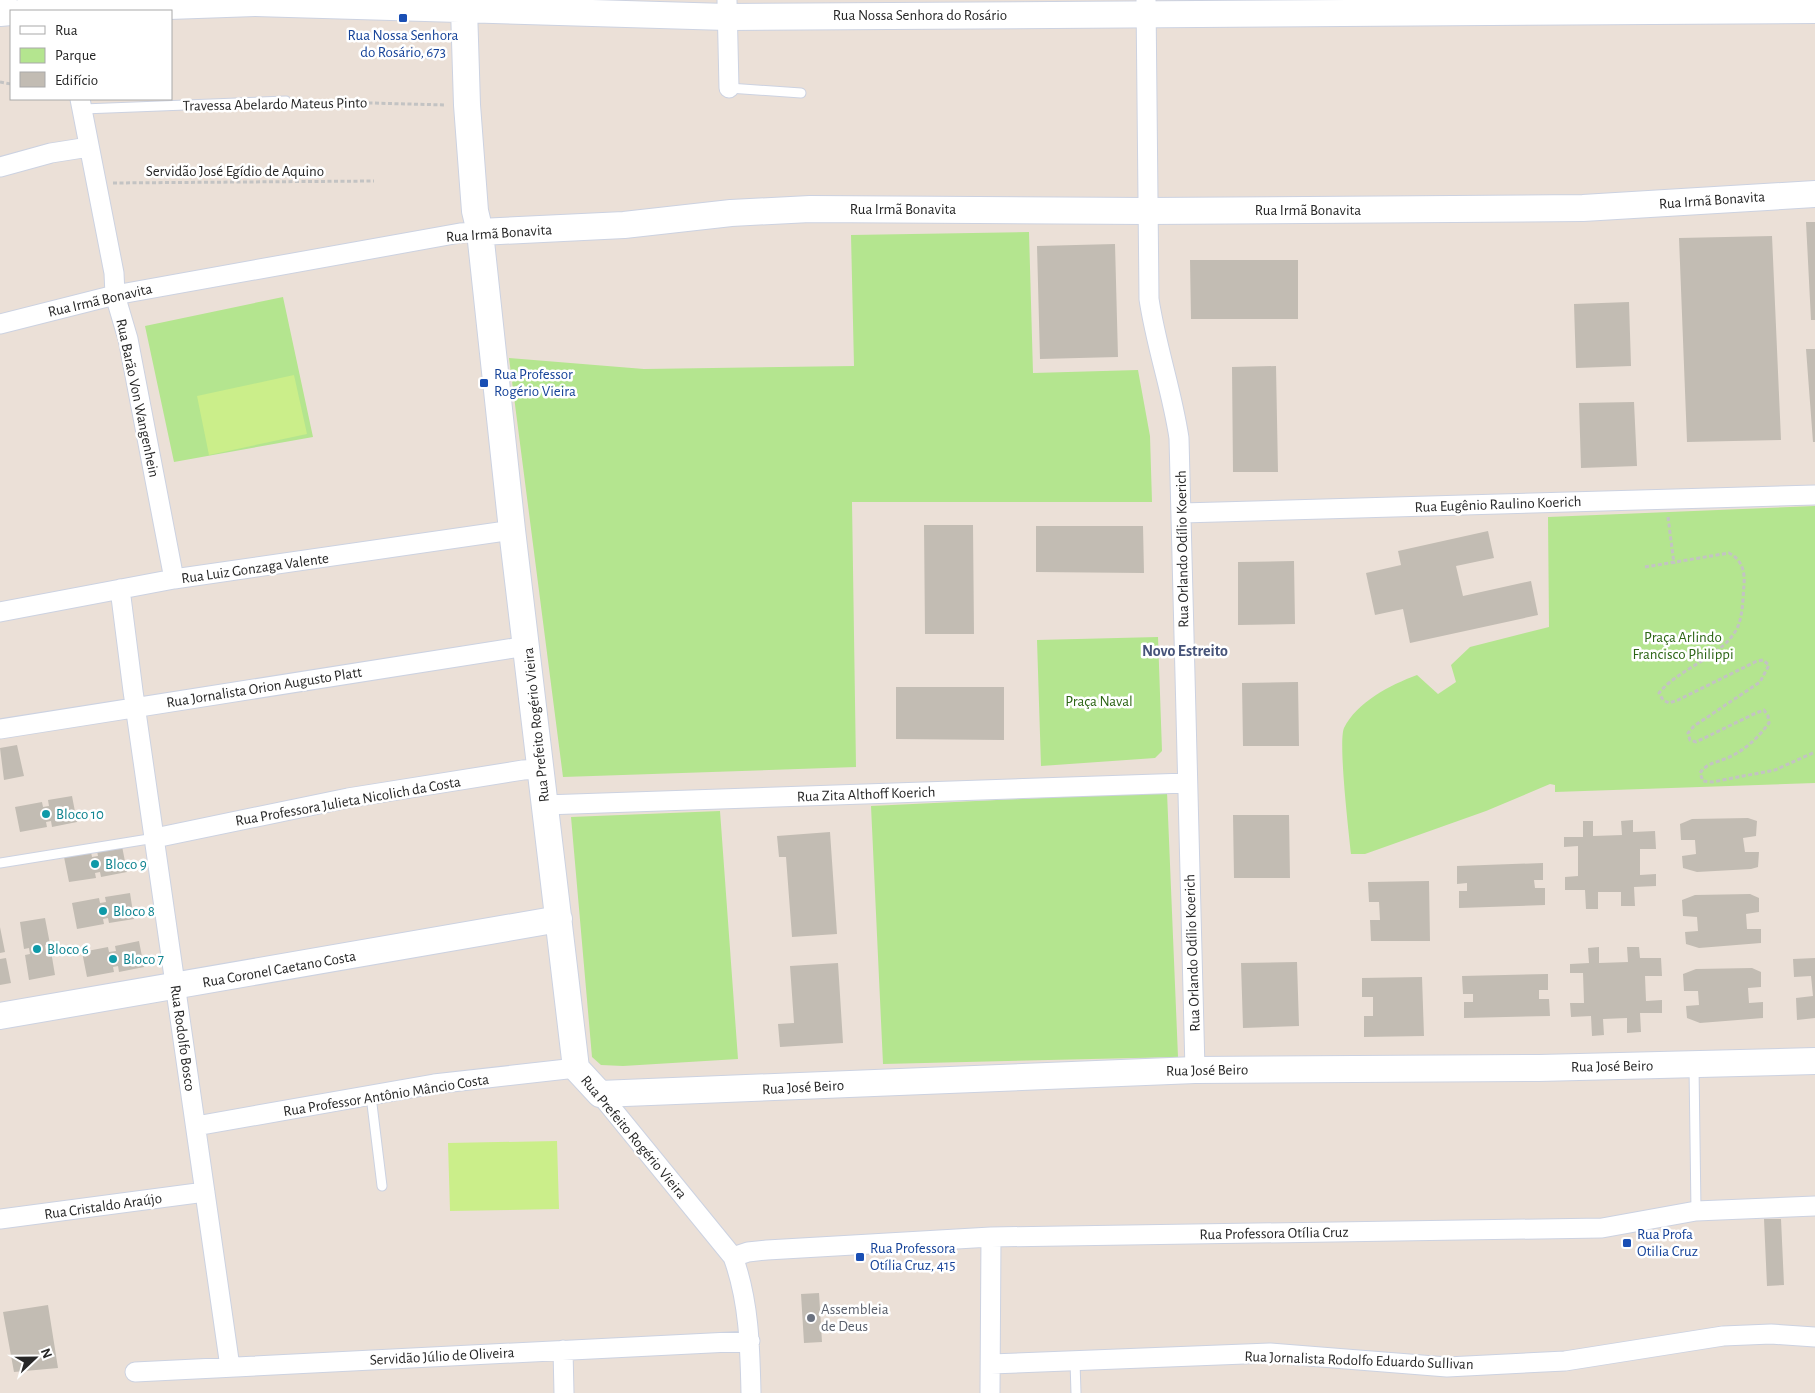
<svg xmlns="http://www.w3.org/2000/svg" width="1815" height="1393" viewBox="0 0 1815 1393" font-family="'Alegreya Sans',sans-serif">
	<rect width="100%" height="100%" fill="#ebe0d7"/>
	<path fill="#b4e58f" d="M1029 232 1033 373 1138 370 1150 436 1152 502H852L856 767 563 777 509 358 644 369 854 366 851 235Z
		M283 297 313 437 174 462 145 326Z
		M1815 506V783L1555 792V785L1550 784 1486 811 1365 854H1351C1349 834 1338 742 1344 728 1357 702 1390 685 1417 675L1438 694 1456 682 1451 665 1470 647 1549 627 1548 517Z
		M1158 637 1162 751 1155 758 1041 766 1037 640Z
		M1167 792 1178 1057 883 1064 871 806Z
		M720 811 738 1059 623 1066 601 1065 592 1057 571 817Z"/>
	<path fill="#cbee8a" d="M294 375 307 434 209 455 197 396Z
		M557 1141 559 1209 450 1211 448 1143Z"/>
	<path fill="#c2bcb3" d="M1806 222H1815V320H1811Z
		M1772 236 1781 440 1687 442 1679 238Z
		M1115 244 1118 357 1040 359 1037 246Z
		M1190 260H1298V319H1191Z
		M1629 302 1631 366 1576 368 1574 304Z
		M1806 349H1815V442H1813Z
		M1276 366 1278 472H1233L1232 367Z
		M1634 402 1637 466 1581 468 1579 403Z
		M924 525H973L974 634H925Z
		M1036 526H1143L1144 573 1036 572Z
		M1488 531 1494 558 1456 566 1463 596 1531 581 1538 615 1410 643 1403 609 1375 615 1366 573 1401 565 1398 551Z
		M1294 561 1295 624 1238 625V562Z
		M1298 682 1299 746H1243L1242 683Z
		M896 687H1004V740L896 739Z
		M17 745 24 776 4 780 0 748Z
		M72 796 77 822 52 827 51 821 46 822 47 827 20 832 15 807 42 802 43 807 49 806 48 800Z
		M1233 815H1289L1290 878H1234Z
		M1748 818 1757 821 1756 836 1743 838 1745 852H1759L1758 867 1751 869 1697 872 1683 868 1682 856 1696 854 1695 840H1681L1680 824 1692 819Z
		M1633 820V832L1655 831 1656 849H1640V875L1656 874V886L1634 887 1635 906H1621V892H1598V909H1586L1585 890H1565V877L1578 876V846L1564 847V837H1583V821H1593V836L1622 835 1621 821Z
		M830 832 837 934 792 937 786 857H779L777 836Z
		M122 846 127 872 101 877 100 872 95 873 96 878 69 882 64 857 91 852 92 857 98 856 97 851Z
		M1543 863V880H1534L1535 888H1545V905L1459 908V891H1467V883L1457 884V866Z
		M1429 881 1430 941H1371L1370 920H1380L1379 902H1369L1368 882Z
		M130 893 134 919 109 923 108 918 103 919 104 924 77 929 72 903 99 898 100 903 106 902 105 897Z
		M1750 894 1759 898V912L1746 914 1747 929H1761V943L1699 948 1686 944 1685 932 1698 931 1697 917 1683 916 1682 900 1695 895Z
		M45 918 50 944 45 945 46 952 51 951 55 975 29 980 25 955 30 954 29 948 24 949 20 922Z
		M0 927 5 952 0 953Z
		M139 941 144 967 119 972 118 966 113 967 114 972 87 977 82 952 108 947 109 952 116 951 115 946Z
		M1599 947V963L1628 962 1627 947H1639L1640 958H1661L1662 976H1645L1646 1001 1662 1000V1013H1640L1641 1032 1627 1033V1018L1603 1019 1604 1035 1592 1036 1591 1016 1571 1017 1570 1003H1584L1583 973H1570V964L1589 963 1588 948Z
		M6 958 11 983 0 985V959Z
		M1815 958V1018L1797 1020 1796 998 1813 996 1811 976 1794 977 1793 959Z
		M1297 962 1299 1026 1243 1028 1241 963Z
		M838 963 843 1043 780 1047 778 1024 794 1023 790 966Z
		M1752 968 1761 972V987L1748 988 1749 1003 1763 1002V1018L1700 1023 1687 1018 1686 1006 1699 1005 1698 991H1684L1683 974 1696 969Z
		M1548 974V990H1539V999H1549L1550 1016 1464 1018V1002H1473V994H1463L1462 976Z
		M1422 977 1424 1036 1364 1037V1016H1373V997H1362V978Z
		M1764 1219H1781L1784 1285 1767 1286Z
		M819 1293 822 1342 804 1343 801 1294Z
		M48 1305 58 1368 14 1372 3 1312Z"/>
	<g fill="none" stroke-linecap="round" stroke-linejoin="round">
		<defs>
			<path id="lane" d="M729 88 801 93
				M83 109 286 101
				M0 863 155 838
				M1694 1067 1696 1211
				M371 1096 382 1186
				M1075 1362 1076 1393"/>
			<path id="street" d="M727 0 729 88
				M1146 0 1149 299C1156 346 1172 391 1179 438L1195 1070
				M80 99 114 273 115 295 128 339 174 579
				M0 167 51 153 89 147
				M0 324 115 295 460 233 480 232
				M1182 513 1815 495
				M120 589 133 691 230 1367
				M0 612 174 579 512 530
				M0 729 527 646
				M544 805 1187 783
				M155 838 348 798 523 770 542 769
				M600 1094 733 1257C749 1300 750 1347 751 1393
				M196 1126 434 1084 576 1068
				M0 1219 205 1192
				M733 1257 748 1252 767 1250 991 1237 1602 1228 1696 1211 1815 1206
				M563 1350 564 1393
				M991 1364 1270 1353 1447 1367 1565 1361 1723 1336 1771 1334 1815 1337
				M135 1372 750 1341
				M990 1393 991 1237"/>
			<path id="secondary" d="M464 8 467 105 475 211 480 232 512 530 576 1068 600 1094 1195 1070 1539 1068 1815 1061
				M25 11 255 3 727 17 1815 10
				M0 13 11 12
				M480 232 624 225 731 213 810 209 1147 211 1583 208 1815 194
				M0 1016 559 919"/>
		</defs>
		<use href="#lane" stroke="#ccd2e1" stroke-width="11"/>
		<use href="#street" stroke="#ccd2e1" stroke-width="21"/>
		<use href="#secondary" stroke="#ccd2e1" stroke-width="28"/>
		<path stroke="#c3c3c3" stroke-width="3" stroke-dasharray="4 2.5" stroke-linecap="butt" d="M0 82 11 84
			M297 101 445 105
			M113 183 374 181
			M1668 517 1674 564
			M1645 567 1729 553C1742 560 1745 571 1744 585 1743 596 1743 609 1740 620 1732 654 1679 667 1659 693L1663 700 1669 703 1678 700 1757 661 1763 660 1769 665 1760 682 1694 726 1688 733 1690 740 1696 742 1756 713 1764 710 1768 716 1769 723C1758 738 1744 751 1727 758 1715 763 1707 763 1700 773L1703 781 1712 782 1775 770 1815 752"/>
		<use href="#lane" stroke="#fff" stroke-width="9"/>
		<use href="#street" stroke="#fff" stroke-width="19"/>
		<use href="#secondary" stroke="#fff" stroke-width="26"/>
	</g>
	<g fill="#1a4fb4" stroke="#fff" stroke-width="2">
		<rect x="398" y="13" width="10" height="10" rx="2.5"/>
		<rect x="479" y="378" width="10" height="10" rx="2.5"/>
		<rect x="1622" y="1238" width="10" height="10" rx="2.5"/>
		<rect x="855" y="1252" width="10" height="10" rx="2.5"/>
	</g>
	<g fill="#0f9aa8" stroke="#fff" stroke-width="2">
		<circle cx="46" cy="814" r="5"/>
		<circle cx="95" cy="864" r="5"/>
		<circle cx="103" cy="911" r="5"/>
		<circle cx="37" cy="949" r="5"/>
		<circle cx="113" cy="959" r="5"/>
	</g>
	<circle fill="#6b7280" stroke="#fff" stroke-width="2" cx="811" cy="1318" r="5"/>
	<g text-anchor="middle" stroke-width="5" stroke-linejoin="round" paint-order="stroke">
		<g font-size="15" fill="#272727" stroke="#fff">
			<text x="920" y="20">Rua Nossa Senhora do Rosário</text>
			<text transform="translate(275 104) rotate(-1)" y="5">Travessa Abelardo Mateus Pinto</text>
			<text x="235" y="176">Servidão José Egídio de Aquino</text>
			<text transform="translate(1712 200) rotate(-4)" y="5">Rua Irmã Bonavita</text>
			<text x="903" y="214">Rua Irmã Bonavita</text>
			<text x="1308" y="215">Rua Irmã Bonavita</text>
			<text transform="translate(499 233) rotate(-4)" y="5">Rua Irmã Bonavita</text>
			<text transform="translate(100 300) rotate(-13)" y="5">Rua Irmã Bonavita</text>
			<text transform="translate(138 398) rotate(78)" y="5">Rua Barão Von Wangenhein</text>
			<text transform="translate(1498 504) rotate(-2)" y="5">Rua Eugênio Raulino Koerich</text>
			<text transform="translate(1182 549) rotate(-91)" y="5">Rua Orlando Odílio Koerich</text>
			<text transform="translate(255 568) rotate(-8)" y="5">Rua Luiz Gonzaga Valente</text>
			<text transform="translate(264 687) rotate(-9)" y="5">Rua Jornalista Orion Augusto Platt</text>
			<text transform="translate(536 725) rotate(-96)" y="5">Rua Prefeito Rogério Vieira</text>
			<text transform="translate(866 794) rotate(-2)" y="5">Rua Zita Althoff Koerich</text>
			<text transform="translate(348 801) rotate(-10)" y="5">Rua Professora Julieta Nicolich da Costa</text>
			<text transform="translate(1192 953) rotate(-92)" y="5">Rua Orlando Odílio Koerich</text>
			<text transform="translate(279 969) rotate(-10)" y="5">Rua Coronel Caetano Costa</text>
			<text transform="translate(183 1038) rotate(82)" y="5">Rua Rodolfo Bosco</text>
			<text transform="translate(1612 1066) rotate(-1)" y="5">Rua José Beiro</text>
			<text transform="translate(1207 1070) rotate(-1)" y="5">Rua José Beiro</text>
			<text transform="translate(803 1087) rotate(-3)" y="5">Rua José Beiro</text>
			<text transform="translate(386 1095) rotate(-9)" y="5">Rua Professor Antônio Mâncio Costa</text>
			<text transform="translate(634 1137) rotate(50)" y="5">Rua Prefeito Rogério Vieira</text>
			<text transform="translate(103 1206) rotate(-8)" y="5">Rua Cristaldo Araújo</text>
			<text transform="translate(1274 1233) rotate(-1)" y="5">Rua Professora Otília Cruz</text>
			<text transform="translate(442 1356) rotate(-3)" y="5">Servidão Júlio de Oliveira</text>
			<text transform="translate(1359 1360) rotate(2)" y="5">Rua Jornalista Rodolfo Eduardo Sullivan</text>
		</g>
		<g font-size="15" fill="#164399" stroke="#fff" text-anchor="start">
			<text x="403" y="40" text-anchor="middle">Rua Nossa Senhora<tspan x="403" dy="17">do Rosário, 673</tspan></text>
			<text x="494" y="379">Rua Professor<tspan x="494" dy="17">Rogério Vieira</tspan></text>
			<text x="1637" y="1239">Rua Profa<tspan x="1637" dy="17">Otilia Cruz</tspan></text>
			<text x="870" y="1253">Rua Professora<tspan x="870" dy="17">Otília Cruz, 415</tspan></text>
		</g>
		<g font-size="15" fill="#2c6515" stroke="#fff">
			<text x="1683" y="642">Praça Arlindo<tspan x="1683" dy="17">Francisco Philippi</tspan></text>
			<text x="1099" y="706">Praça Naval</text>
		</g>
		<g font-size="15" fill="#0d838f" stroke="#fff" text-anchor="start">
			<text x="56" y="819">Bloco 10</text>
			<text x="105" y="869">Bloco 9</text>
			<text x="113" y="916">Bloco 8</text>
			<text x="47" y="954">Bloco 6</text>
			<text x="123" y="964">Bloco 7</text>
		</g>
		<g font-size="15" fill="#5b616d" stroke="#fff" text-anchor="start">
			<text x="821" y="1314">Assembleia<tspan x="821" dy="17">de Deus</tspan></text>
		</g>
		<g font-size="16" font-weight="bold" fill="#465379" stroke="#fff">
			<text x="1185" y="656">Novo Estreito</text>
		</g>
	</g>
	<rect x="10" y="10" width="162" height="90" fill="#ffffff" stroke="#a9a9a9"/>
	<rect x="20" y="26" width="25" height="8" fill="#ffffff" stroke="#a9a9a9"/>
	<text x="55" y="35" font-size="15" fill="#272727">Rua</text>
	<rect x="20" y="48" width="25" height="15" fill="#b4e58f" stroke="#a9a9a9"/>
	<text x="55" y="60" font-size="15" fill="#272727">Parque</text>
	<rect x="20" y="72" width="25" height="15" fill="#c2bcb3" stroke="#a9a9a9"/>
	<text x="55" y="85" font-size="15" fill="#272727">Edifício</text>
	<g transform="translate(35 1358) rotate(68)" stroke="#ffffff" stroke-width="4" paint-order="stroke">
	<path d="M0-4L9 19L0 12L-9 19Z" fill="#272727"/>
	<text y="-8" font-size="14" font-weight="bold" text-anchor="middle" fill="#272727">N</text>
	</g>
</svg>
